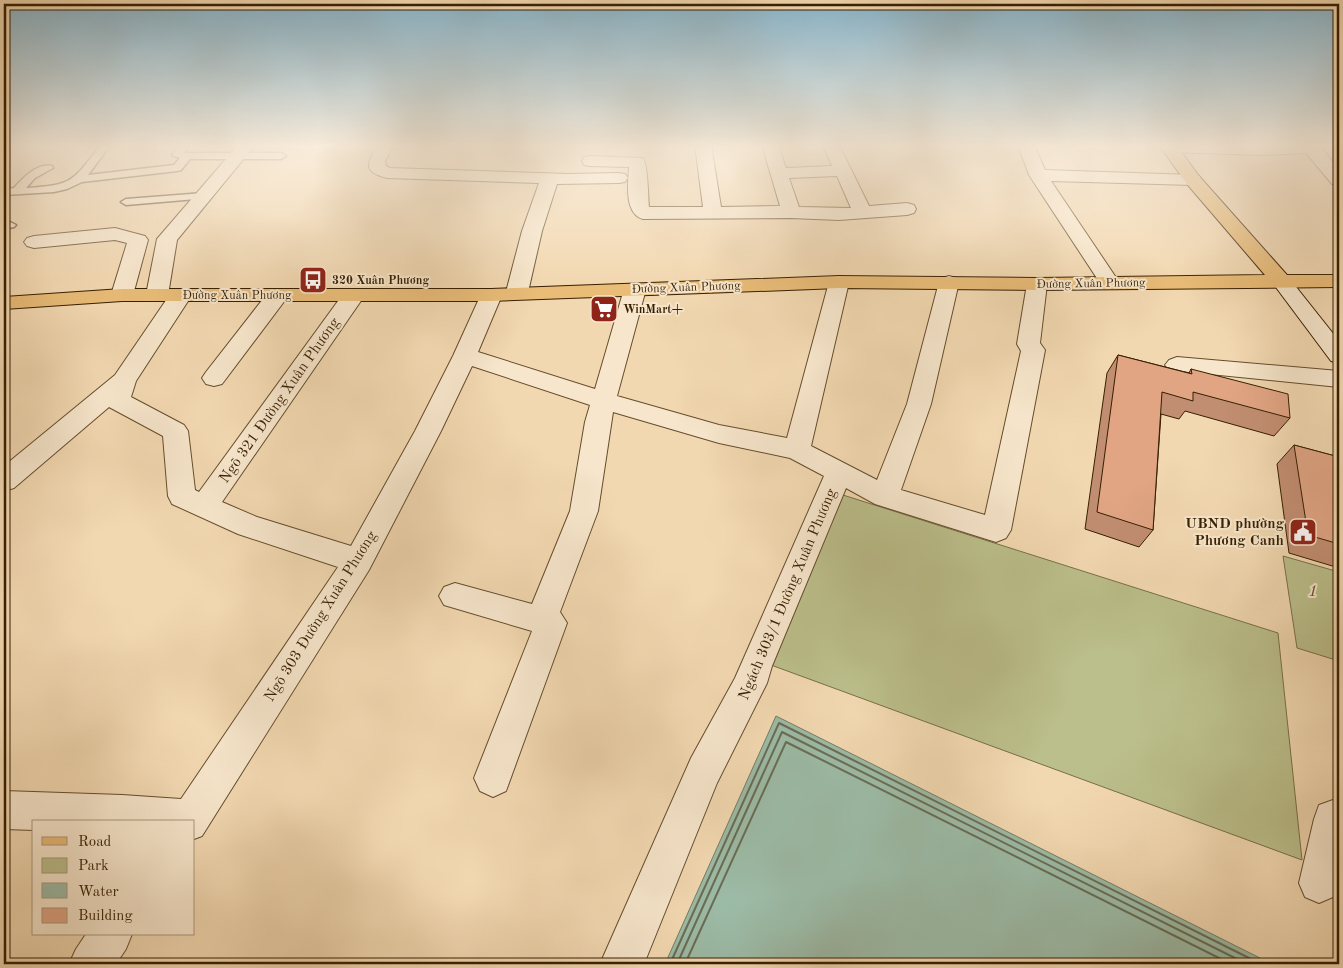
<svg xmlns="http://www.w3.org/2000/svg" width="1343" height="968" viewBox="0 0 1343 968" font-family="'Old Standard TT',serif">
	<rect width="100%" height="100%" fill="#f2d8b1"/>
	<filter id="stains"><feTurbulence type="fractalNoise" baseFrequency=".004" numOctaves="4"/><feColorMatrix values="0 0 0 0 .2 0 0 0 0 .09 0 0 0 0 .02 0 0 0 .5 -.17"/></filter>
	<radialGradient id="worn" r=".72"><stop offset=".6" stop-color="#630" stop-opacity="0"/><stop offset="1" stop-color="#630" stop-opacity=".3"/></radialGradient>
	<path fill="#bbbf8b" stroke="#786f46" d="M843 495 1278 633 1302 860 771 665Z
		M1283 556 1339 572V661L1297 648Z"/>
	<path fill="#9cbba7" stroke="#737d64" d="M776 716 1272 964H665Z"/>
	<g fill="none" stroke-linecap="round" stroke-linejoin="round">
		<path stroke="#696d54" stroke-width="2" d="M670 964 779 723 1261 964
			M677 964 782 732 1247 964
			M685 964 786 742 1231 964"/>
		<defs>
			<path id="lane" d="M102 145 108 148 88 175 174 165 180 158 172 155 179 145H189L184 153H281L286 156 281 159H190L181 170 177 171 82 182 67 189 54 192 4 195V189L14 188C23 178 37 163 52 166L53 168 35 178 26 188C73 185 72 182 100 146Z
				M204 193 208 194 209 196 208 198 126 205 121 202 126 199Z
				M10 222 16 225 14 227 4 229V223Z"/>
			<path id="street" d="M238 145H255L177 240 168 295 165 300 157 301 149 300 146 295 157 239Z
				M378 145H394L385 161 386 166 390 168 568 174 619 173 625 174 628 178 625 182 619 183 557 184 542 231 528 292 525 297 517 298 509 297 506 292 522 231 539 183 387 178C362 172 367 163 378 145Z
				M695 145H711L721 207 780 206 762 145H778L786 168 832 166 823 145H839L869 206 907 203 914 205 916 209 914 213 907 215 839 220 791 218 643 219C624 214 628 183 629 167L590 166 584 165 582 161 584 157 590 156 643 158C648 165 648 197 649 207H703ZM837 176 851 208 799 207 789 178Z
				M1018 145H1034L1045 170 1193 175 1199 176 1202 180 1199 184 1193 185 1051 181 1119 282 1116 286 1109 288 1102 286 1029 175Z
				M1161 145H1315L1320 146 1339 170V185L1332 184 1306 153 1262 155 1168 152 1162 150 1160 147Z
				M115 228 145 236 148 240 133 295 130 300 122 301 114 300 111 295 127 243 115 240 34 248 27 246 24 242 27 238 34 236Z
				M839 276 846 278 849 282 811 446 877 480 907 404 939 282 942 278 949 276 956 278 959 282 931 404 901 490 985 515 1021 351 1017 344 1027 284 1030 280 1037 278 1044 280 1047 284 1040 343 1045 350 1011 530 1006 538 996 542 875 504 846 488 772 666 767 683 717 783 644 964H600L691 758 735 678 824 476 790 458 719 443 613 412 598 511 560 612 567 623 506 791 493 797 480 791 474 778 532 631 444 605 439 596 444 587 455 583 532 604 570 511 585 422 590 405 472 366 441 431 369 570 202 836 194 839V822H34V830L4 829V791L122 795 181 799 338 567 238 534 172 504 168 496 163 436 109 407 14 488 4 491V466L115 375 173 290 181 289 189 290 192 295 136 381 131 397 184 425 188 431 195 490 199 492 346 290 354 289 362 290 365 295 222 502 257 517 351 546 415 431 453 356 483 290 491 289 499 290 502 295 478 352 595 389 624 289 628 285 635 283 642 285 646 289 617 396 719 425 787 438 829 282 832 278Z
				M278 289 286 290 289 295 222 384 214 386 206 384 202 378 206 372 270 290Z
				M1177 357 1339 371V387L1169 370 1165 365 1169 360Z
				M1333 800 1339 801V883L1333 897 1319 903 1305 897 1299 883 1314 819 1319 805Z
				M86 934H132L126 949 116 964H69L76 949Z"/>
			<path id="secondary" d="M1282 276 1289 278 1339 341V363L1331 361 1272 282 1275 278Z"/>
			<path id="primary" d="M1159 145H1176L1199 176 1287 275H1339V287L1037 290 839 288 491 301H122L4 309V297L122 289H491L839 276 1037 278 1265 275 1187 184Z"/>
		</defs>
		<use href="#lane" stroke="#654d2c" stroke-width="3"/>
		<use href="#street" stroke="#654d2c" stroke-width="2"/>
		<use href="#secondary" stroke="#361f00" stroke-width="2"/>
		<use href="#primary" stroke="#361f00" stroke-width="2"/>
		<use href="#lane" fill="#f7e6cc" fill-rule="evenodd"/>
		<use href="#street" fill="#f7e6cc" fill-rule="evenodd"/>
		<use href="#secondary" fill="#f7e6cc" fill-rule="evenodd"/>
		<use href="#primary" fill="#e9bc78" fill-rule="evenodd"/>
	</g>
	<path fill="#c28e72" stroke="#361f00" d="M1118 355 1189 373 1191 369 1290 418 1274 436 1185 411 1179 419 1161 414 1153 530 1139 547 1085 529 1107 373Z
		M1294 445 1339 457V568L1289 553 1277 464Z"/>
	<path fill="#e1a584" stroke="#361f00" d="M1118 355 1192 374 1191 369 1288 394 1290 418 1193 392V401L1162 392 1153 530 1097 512Z
		M1294 445 1339 457V544L1308 535Z"/>
	<linearGradient id="sky" x2="0" y2="1"><stop stop-color="#89b7ce"/><stop offset="0.52" stop-color="#f9eddc"/><stop offset="1" stop-color="#f9eddc" stop-opacity="0"/></linearGradient>
	<rect width="1343" height="281" fill="url(#sky)"/>
	<defs>
		<symbol id="bus-square" viewBox="-11 -11 22 22"><rect x="-9" y="-9" width="18" height="18" rx="4" fill="#8f2418" stroke="#f7e6cc"/><path d="M-5-6H5V4H4V6H2V4H-2V6H-4V4H-5ZM-3.5-4V0h7V-4ZM-3.5 1.2v1.5H-2V1.2ZM2 1.2v1.5H3.5V1.2Z" fill="#fff"/></symbol>
		<symbol id="supermarket-square" viewBox="-11 -11 22 22"><rect x="-9" y="-9" width="18" height="18" rx="4" fill="#8f2418" stroke="#f7e6cc"/><path d="M-6-5.5h2.5l.6 2H6L4.5 2H-2.5L-4.4-4H-6ZM-1.5 3.2a1.3 1.3 0 1 0 .1 0ZM3 3.2a1.3 1.3 0 1 0 .1 0Z" fill="#fff"/></symbol>
		<symbol id="civic-square" viewBox="-11 -11 22 22"><rect x="-9" y="-9" width="18" height="18" rx="4" fill="#8f2418" stroke="#f7e6cc"/><path d="M-.6-6.5H3V-4.5H.6V-3L4-1V1h2V6H-6V1h2V-1L-.6-3ZM-1.2 2.5V6h2.4V2.5Z" fill="#fff"/></symbol>
	</defs>
	<g fill-rule="evenodd">
		<use href="#bus-square" x="297" y="264" width="32" height="32"/>
		<use href="#supermarket-square" x="588" y="293" width="32" height="32"/>
		<use href="#civic-square" x="1287" y="516" width="32" height="32"/>
	</g>
	<g text-anchor="middle" stroke-width="4" stroke-linejoin="round" paint-order="stroke">
		<g font-size="12" font-weight="bold" fill="#361f00" stroke="#f7e6cc" text-anchor="start">
			<text x="332" y="284">320 Xuân Phương</text>
			<text x="623" y="313">WinMart+</text>
		</g>
		<g font-size="12" fill="#361f00" stroke="#f7e6cc">
			<text transform="translate(1091 283) rotate(-1)" y="4">Đường Xuân Phương</text>
			<text transform="translate(686 287) rotate(-2)" y="4">Đường Xuân Phương</text>
			<text x="237" y="299">Đường Xuân Phương</text>
		</g>
		<g font-size="15" fill="#361f00" stroke="#f7e6cc">
			<text transform="translate(279 400) rotate(-55)" y="5">Ngõ 321 Đường Xuân Phương</text>
			<text transform="translate(787 594) rotate(-67)" y="5">Ngách 303/1 Đường Xuân Phương</text>
			<text transform="translate(320 616) rotate(-58)" y="5">Ngõ 303 Đường Xuân Phương</text>
		</g>
		<g font-size="15" font-weight="bold" fill="#361f00" stroke="#f7e6cc" text-anchor="end">
			<text x="1284" y="528">UBND phường<tspan x="1284" dy="17">Phương Canh</tspan></text>
		</g>
		<g font-size="15" font-style="italic" fill="#5e4f2a" stroke="#f7e6cc">
			<text x="1313" y="596">1</text>
		</g>
	</g>
	<rect width="1343" height="968" fill="none" stroke="#f2d8b1" stroke-width="20"/>
	<rect x="5" y="5" width="1333" height="958" fill="none" stroke="#361f00" stroke-width="2.5"/>
	<rect x="10" y="10" width="1323" height="948" fill="none" stroke="#361f00"/>
	<rect x="32" y="820" width="162" height="115" fill="#f7e6cc" stroke="#aa967a"/>
	<rect x="42" y="837" width="25" height="8" fill="#e9bc78" stroke="#aa967a"/>
	<text x="78" y="846" font-size="15" fill="#361f00">Road</text>
	<rect x="42" y="858" width="25" height="15" fill="#bbbf8b" stroke="#aa967a"/>
	<text x="78" y="870" font-size="15" fill="#361f00">Park</text>
	<rect x="42" y="883" width="25" height="15" fill="#9cbba7" stroke="#aa967a"/>
	<text x="78" y="896" font-size="15" fill="#361f00">Water</text>
	<rect x="42" y="908" width="25" height="15" fill="#e1a584" stroke="#aa967a"/>
	<text x="78" y="920" font-size="15" fill="#361f00">Building</text>
	<rect width="100%" height="100%" filter="url(#stains)"/>
	<rect width="100%" height="100%" fill="url(#worn)"/>
</svg>
